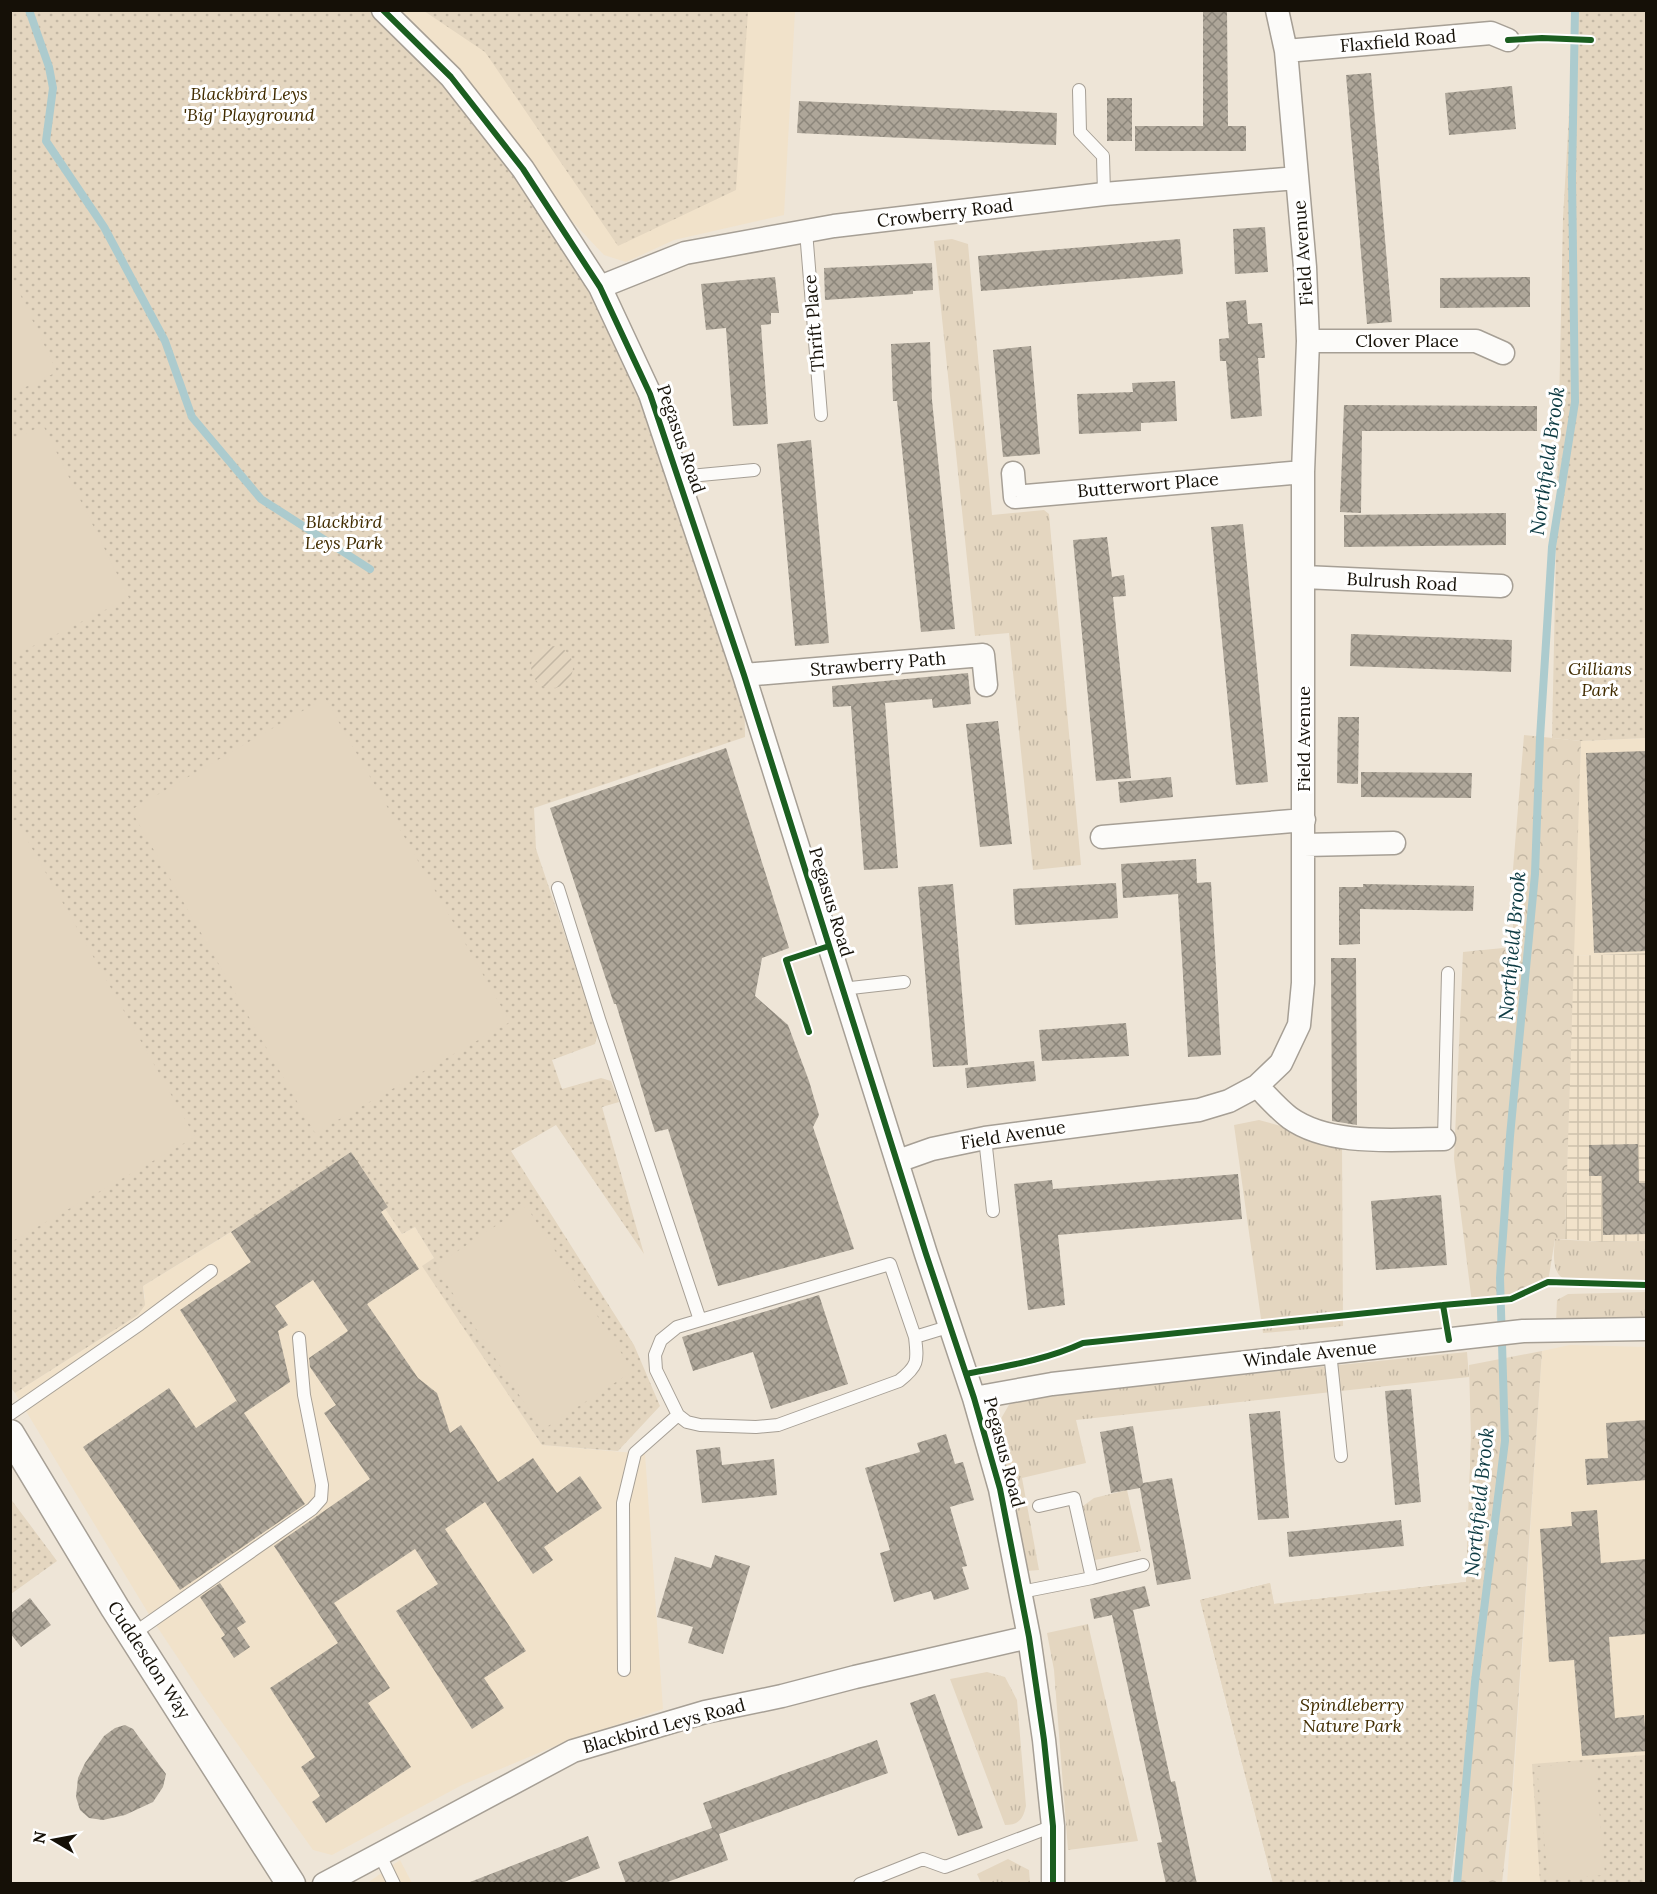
<svg xmlns="http://www.w3.org/2000/svg" width="1657" height="1894" viewBox="0 0 1657 1894" font-family="Lora,serif">
	<defs>
		<pattern id="industrial-grid" width="8" height="8" patternUnits="userSpaceOnUse" patternTransform="scale(1.5)"><rect width="8" height="8" fill="#f1e2ca"/><path d="M0 4h8M4 0v8" fill="none" stroke="#cec1ac"/></pattern>
		<pattern id="grass-tufts" width="24" height="20" patternUnits="userSpaceOnUse" patternTransform="scale(1.5)"><rect width="24" height="20" fill="#e4d6c0"/><path d="M3 7l-1-3M5 7V3M7 7l1-3M15 17l-1-3M17 17v-4M19 17l1-3" fill="none" stroke="#c3b7a4"/></pattern>
		<pattern id="forest-crowns" width="20" height="18" patternUnits="userSpaceOnUse" patternTransform="scale(1.5)"><rect width="20" height="18" fill="#e4d6c0"/><path d="M2 6a3 3 0 1 1 6 0M12 15a3 3 0 1 1 6 0" fill="none" stroke="#c3b7a4"/></pattern>
		<pattern id="park-dots" width="8" height="8" patternUnits="userSpaceOnUse" patternTransform="scale(1.5)"><rect width="8" height="8" fill="#e4d6c0"/><path d="M2 2h.1M6 6h.1" fill="none" stroke="#c3b7a4" stroke-width="1.8" stroke-linecap="round"/></pattern>
		<pattern id="garden-furrows" width="10" height="10" patternUnits="userSpaceOnUse" patternTransform="scale(1.5)"><rect width="10" height="10" fill="#e4d6c0"/><path d="M-1 1l2-2M0 10L10 0M9 11l2-2" fill="none" stroke="#c3b7a4"/></pattern>
		<pattern id="building-cross-hatch" width="8" height="8" patternUnits="userSpaceOnUse" patternTransform="scale(1.5)"><rect width="8" height="8" fill="#aea699"/><path d="M0 0l8 8M0 8l8-8" fill="none" stroke="#8c867b"/></pattern>
	</defs>
	<rect width="100%" height="100%" fill="#eee5d7"/>
	<path fill="#f1e2ca" d="M383 11H795L784 215 674 240 626 262 604 255 523 169Z
		M1646 738V953L1573 956 1581 741Z
		M352 1158 402 1234 415 1227 434 1258 423 1266 542 1445 645 1454 663 1709 560 1744 462 1785 332 1855 313 1850 204 1697 150 1616 15 1393 138 1315 145 1298 143 1286Z
		M1570 1345 1646 1347V1883L1507 1884 1542 1351Z
		M400 1860 412 1883 366 1884Z"/>
	<path fill="url(#industrial-grid)" d="M1646 953V1241L1601 1242 1565 1239 1573 956Z"/>
	<path fill="url(#grass-tufts)" d="M952 239 968 244 992 515 1044 510 1049 514 1081 865 1033 870 1009 633 975 636 934 241Z
		M1259 1120 1342 1143 1343 1326 1263 1333 1234 1125Z
		M1555 1239 1601 1242 1646 1241V1281C1628 1282 1572 1290 1559 1275 1552 1266 1554 1250 1555 1239Z
		M1646 1292V1319L1556 1323 1557 1300 1568 1294Z
		M1467 1352 1469 1377 1076 1420 1086 1463 1022 1478 1039 1570 1027 1571 995 1429 1010 1403 1022 1400 1123 1387Z
		M1127 1490 1141 1551 1095 1560 1083 1506 1094 1498Z
		M1088 1624 1138 1841 1068 1850 1054 1670 1047 1633Z
		M987 1672 1005 1677 1017 1700 1026 1806C1023 1819 1019 1825 1005 1825L950 1679Z
		M1008 1859 1029 1870 1030 1883H981L977 1874Z"/>
	<path fill="url(#forest-crowns)" d="M1524 735 1581 741 1565 1235V1239H1555L1548 1282 1511 1299 1472 1303 1454 1159 1463 952 1513 947V869Z
		M1542 1351 1512 1793 1502 1883H1457L1472 1714 1450 1883H1273L1200 1600 1270 1583 1274 1604 1466 1582 1471 1439 1469 1365Z"/>
	<path fill="url(#park-dots)" d="M11 11H383L451 77 600 287 744 675 745 737 534 808 536 849 598 1033 595 1044 552 1060 562 1089 601 1078 611 1081 619 1102 602 1107 644 1254 556 1125 511 1151 634 1345 660 1406 618 1451 542 1445 422 1266 434 1258 415 1227 402 1234 351 1158 143 1286 145 1305 138 1315 15 1393 11 1388Z
		M424 11H748L736 190 618 246 485 52Z
		M1575 11H1646V738L1581 741 1552 738 1563 218Z
		M1471 1439H1493L1488 1593 1450 1883H1273L1200 1600 1270 1583 1274 1604 1466 1582Z
		M10 1498 57 1561 11 1594H10Z
		M1646 1755V1883H1542L1540 1881 1532 1764Z"/>
	<path fill="url(#garden-furrows)" d="M531 667a21 21 0 1 1 42 0a21 21 0 1 1-42 0Z"/>
	<path fill="#e4d6c0" d="M10 273 57 372 11 394H10Z
		M43 425 129 598 11 657V441Z
		M325 698 510 1022 315 1133 131 810Z
		M16 820 195 1137 11 1242 10 823Z
		M526 1206 633 1371 542 1430 435 1266Z
		M1595 1762 1605 1875 1548 1880 1537 1767Z"/>
	<g fill="none" stroke-linecap="round" stroke-linejoin="round">
		<path stroke="#accbce" stroke-width="8" d="M29 10 49 67 53 88 46 141 104 227 165 341 192 417 261 499 370 569
			M1457 1884 1475 1682 1505 1441 1500 1278 1510 1136 1535 874 1540 738 1552 547 1575 402 1572 178 1575 10"/>
	</g>
	<path fill="url(#building-cross-hatch)" d="M1203 10H1227L1228 126H1246V151H1135V126H1203Z
		M1371 73 1392 322 1367 324 1346 75Z
		M1512 86 1516 129 1449 135 1445 93Z
		M1107 98H1132V141H1107Z
		M799 101 1057 113 1056 145 797 133Z
		M1265 227 1268 272 1235 274 1233 229Z
		M1180 239 1183 274 981 291 978 256Z
		M932 263 933 290 913 291V294L825 300 824 268Z
		M775 277 779 313H771V324L761 325 768 424 733 426 726 328 706 330 701 284Z
		M1530 277V307L1440 308V278Z
		M1246 300 1248 324 1262 323 1265 358H1258L1262 416 1231 419 1226 361H1220L1219 339 1229 338 1226 302Z
		M930 342 932 400 955 629 921 632 897 401H893L891 344Z
		M1031 346 1040 454 1003 457 993 350Z
		M1175 381 1177 421 1141 423V431L1079 434 1077 394 1133 392 1132 383Z
		M1344 405 1537 406V431H1362L1361 513 1340 512Z
		M811 440 829 643 795 646 777 444Z
		M1506 513V545L1344 547V515Z
		M1243 524 1268 782 1236 785 1211 527Z
		M1107 537 1112 577 1124 575 1126 596 1113 597 1131 778 1096 781 1073 540Z
		M1351 634 1512 640 1511 672 1350 666Z
		M968 673 971 704 933 708 932 699 885 703 898 868 864 870 851 706 833 707 832 686Z
		M1338 717H1359L1358 784 1337 783Z
		M998 721 1012 844 980 847 966 724Z
		M726 748 789 948 762 958 755 996 788 1025 809 1081 819 1115 813 1127 854 1249 718 1286 668 1129 655 1132 616 1004H614L550 808Z
		M1647 751V951L1594 953 1586 753Z
		M1361 772 1472 773 1471 798 1361 797Z
		M1171 777 1173 797 1120 803 1118 782Z
		M1196 859 1197 883 1211 882 1221 1055 1188 1057 1178 894 1123 898 1121 864Z
		M1116 883 1118 918 1015 925 1013 889Z
		M953 884 968 1065 933 1067 918 887Z
		M1363 884 1474 886 1473 911 1360 909V944L1339 945V887H1363Z
		M1331 958H1356L1357 1125 1332 1121Z
		M1126 1023 1129 1056 1042 1061 1039 1030Z
		M1034 1061 1036 1081 967 1088 965 1068Z
		M1638 1144 1639 1183H1647V1234L1603 1235 1602 1176H1589V1145Z
		M351 1152 388 1207 381 1212 419 1269 367 1304 418 1378 437 1393 450 1433 461 1425 498 1482 533 1458 557 1493 580 1476 602 1508 544 1547 553 1560 533 1574 485 1502 445 1529 526 1651 484 1678 504 1708 472 1729 396 1611 438 1584 415 1549 334 1603 390 1688 368 1703 411 1767 326 1823 312 1802 320 1796 301 1767 315 1757 270 1688 338 1643 274 1546 370 1479 324 1413 336 1405 310 1367 309 1358 348 1331 313 1280 275 1306 288 1325 278 1331 290 1382 244 1413 305 1504 180 1590 83 1447 169 1388 196 1428 236 1401 238 1403 207 1352 180 1310 251 1262 231 1232Z
		M1238 1174 1242 1219 1058 1235 1065 1305 1028 1310 1014 1184 1052 1180 1053 1189Z
		M1441 1195 1447 1265 1376 1270 1371 1201Z
		M819 1295 848 1384 771 1409 753 1352 693 1371 682 1337Z
		M1411 1389 1421 1502 1395 1505 1385 1391Z
		M1280 1411 1289 1518 1258 1520 1249 1414Z
		M1647 1420V1480L1587 1485 1585 1459 1608 1458 1606 1423Z
		M1133 1426 1143 1483 1172 1478 1191 1579 1157 1585 1140 1488 1111 1493 1100 1432Z
		M946 1434 955 1464 963 1462 974 1500 950 1507 967 1566 962 1567 969 1589 934 1600 931 1591 894 1602 880 1553 890 1550 865 1468 920 1452 917 1443Z
		M720 1447 722 1465 774 1459 777 1495 702 1503 696 1450Z
		M1597 1510 1601 1563 1647 1559V1634L1609 1637 1615 1718 1644 1715 1647 1751 1582 1756 1574 1660 1549 1662 1540 1529 1572 1526 1571 1512Z
		M1401 1520 1404 1546 1289 1557 1287 1532Z
		M715 1555 750 1566 723 1654 688 1643 693 1627 657 1617 675 1557 711 1568Z
		M220 1583 246 1622 237 1628 250 1647 234 1658 221 1638 225 1635 200 1597Z
		M1145 1586 1150 1606 1133 1610 1171 1782 1175 1781 1197 1884H1166L1157 1843 1162 1842 1112 1615 1094 1619 1090 1599Z
		M30 1598 51 1625 21 1647 10 1633V1614Z
		M935 1694 983 1828 958 1836 910 1703Z
		M125 1725 133 1729 166 1774 163 1787 153 1802 125 1815 103 1820 89 1818 80 1810 76 1797 78 1778 85 1763 104 1736 115 1728Z
		M877 1740 888 1773 719 1834 728 1860 662 1884H626L618 1862 712 1828 703 1803Z
		M588 1836 600 1868 559 1884H470V1882Z"/>
	<g fill="none" stroke-linecap="round" stroke-linejoin="round">
		<defs>
			<path id="service" d="M1079 90 1080 132 1103 156 1104 194
				M806 231 821 415
				M679 477 754 470
				M558 888 599 1019 700 1320
				M842 989 904 982
				M985 1138 993 1211
				M1444 1139 1448 973
				M915 1337 890 1264 677 1327 661 1340 655 1355 656 1370 678 1415 687 1422 700 1425 756 1427 778 1425 899 1381C918 1366 918 1362 915 1337L951 1326
				M1330 1352 1341 1456
				M10 1414 140 1324 211 1271
				M1039 1506 1074 1498 1092 1578
				M1021 1592 1092 1578 1143 1565
				M133 1634 312 1509 321 1499 322 1485 304 1395 299 1338
				M624 1670 623 1503 635 1453 678 1415
				M379 1853 394 1884
				M860 1884 923 1859 945 1867 1053 1826"/>
			<path id="minor" d="M383 10 451 77 523 169 600 287 650 394 744 675 926 1254 974 1398 1000 1489 1029 1637 1044 1740 1053 1826V1884
				M1286 51 1491 33 1508 40
				M600 287 685 253 834 226 1104 194 1297 178
				M1308 341H1476L1503 353
				M1013 473 1015 497 1303 472
				M1304 577 1501 586
				M744 675 983 655 986 685
				M1102 837 1304 820
				M1304 845 1394 843
				M1257 1086C1267 1096 1278 1109 1290 1118 1331 1147 1397 1139 1444 1139
				M898 1161 932 1149 985 1138 1199 1110 1229 1101 1257 1086 1281 1063 1299 1025 1303 983V472L1308 341 1305 267 1286 51 1277 10
				M974 1398 1052 1384 1523 1331 1646 1329
				M324 1884 573 1751 705 1712 782 1696 855 1677 1029 1637"/>
			<path id="tertiary" d="M10 1434 115 1608 291 1884"/>
		</defs>
		<use href="#service" stroke="#a69f95" stroke-width="14"/>
		<use href="#minor" stroke="#a69f95" stroke-width="25"/>
		<use href="#tertiary" stroke="#a69f95" stroke-width="31"/>
		<use href="#service" stroke="#fcfbf9" stroke-width="12"/>
		<use href="#minor" stroke="#fcfbf9" stroke-width="22"/>
		<use href="#tertiary" stroke="#fcfbf9" stroke-width="28"/>
		<defs>
			<path id="cycleway" d="M383 10 451 77 523 169 600 287 650 394 744 675 926 1254 974 1398 1000 1489 1029 1637 1044 1740 1053 1826V1884
				M1508 40 1542 38 1591 40
				M809 1032 786 960 829 946
				M1449 1340 1443 1305 1511 1299 1548 1282 1646 1285
				M966 1374C1006 1366 1046 1360 1083 1343L1443 1305"/>
		</defs>
		<use href="#cycleway" stroke="#fff" stroke-width="10"/>
		<use href="#cycleway" stroke="#1b5e20" stroke-width="6"/>
	</g>
	<g text-anchor="middle" stroke-width="6" stroke-linejoin="round" paint-order="stroke">
		<g font-size="18" fill="#151007" stroke="#fff">
			<text transform="translate(1398 41) rotate(-5)" y="6">Flaxfield Road</text>
			<text transform="translate(945 213) rotate(-7)" y="6">Crowberry Road</text>
			<text transform="translate(1303 253) rotate(-94)" y="6">Field Avenue</text>
			<text transform="translate(814 323) rotate(-95)" y="6">Thrift Place</text>
			<text x="1407" y="347">Clover Place</text>
			<text transform="translate(681 439) rotate(71)" y="6">Pegasus Road</text>
			<text transform="translate(1148 485) rotate(-5)" y="6">Butterwort Place</text>
			<text transform="translate(1402 582) rotate(3)" y="6">Bulrush Road</text>
			<text transform="translate(878 664) rotate(-5)" y="6">Strawberry Path</text>
			<text transform="translate(1304 739) rotate(-90)" y="6">Field Avenue</text>
			<text transform="translate(831 902) rotate(73)" y="6">Pegasus Road</text>
			<text transform="translate(1013 1135) rotate(-9)" y="6">Field Avenue</text>
			<text transform="translate(1310 1354) rotate(-6)" y="6">Windale Avenue</text>
			<text transform="translate(1004 1452) rotate(75)" y="6">Pegasus Road</text>
			<text transform="translate(149 1660) rotate(57)" y="6">Cuddesdon Way</text>
			<text transform="translate(664 1726) rotate(-15)" y="6">Blackbird Leys Road</text>
		</g>
		<g font-size="18" font-style="italic" fill="#412c00" stroke="#fff">
			<text x="249" y="100">Blackbird Leys<tspan x="249" dy="21">'Big' Playground</tspan></text>
			<text x="344" y="528">Blackbird<tspan x="344" dy="21">Leys Park</tspan></text>
			<text x="1600" y="675">Gillians<tspan x="1600" dy="21">Park</tspan></text>
			<text x="1352" y="1711">Spindleberry<tspan x="1352" dy="21">Nature Park</tspan></text>
		</g>
		<g font-size="20" font-style="italic" fill="#0d3b43" stroke="#fff">
			<text transform="translate(1547 461) rotate(-82)" y="7">Northfield Brook</text>
			<text transform="translate(1512 946) rotate(-85)" y="7">Northfield Brook</text>
			<text transform="translate(1479 1502) rotate(-84)" y="7">Northfield Brook</text>
		</g>
	</g>
	<rect width="1657" height="1894" fill="none" stroke="#151007" stroke-width="24"/>
	<g transform="translate(54 1840) rotate(280)" stroke="#ffffff" stroke-width="4.5" paint-order="stroke">
	<path d="M0-4.5L10 22L0 15L-10 22Z" fill="#151007"/>
	<text y="-9" font-size="16" font-weight="bold" text-anchor="middle" fill="#151007">N</text>
	</g>
</svg>
